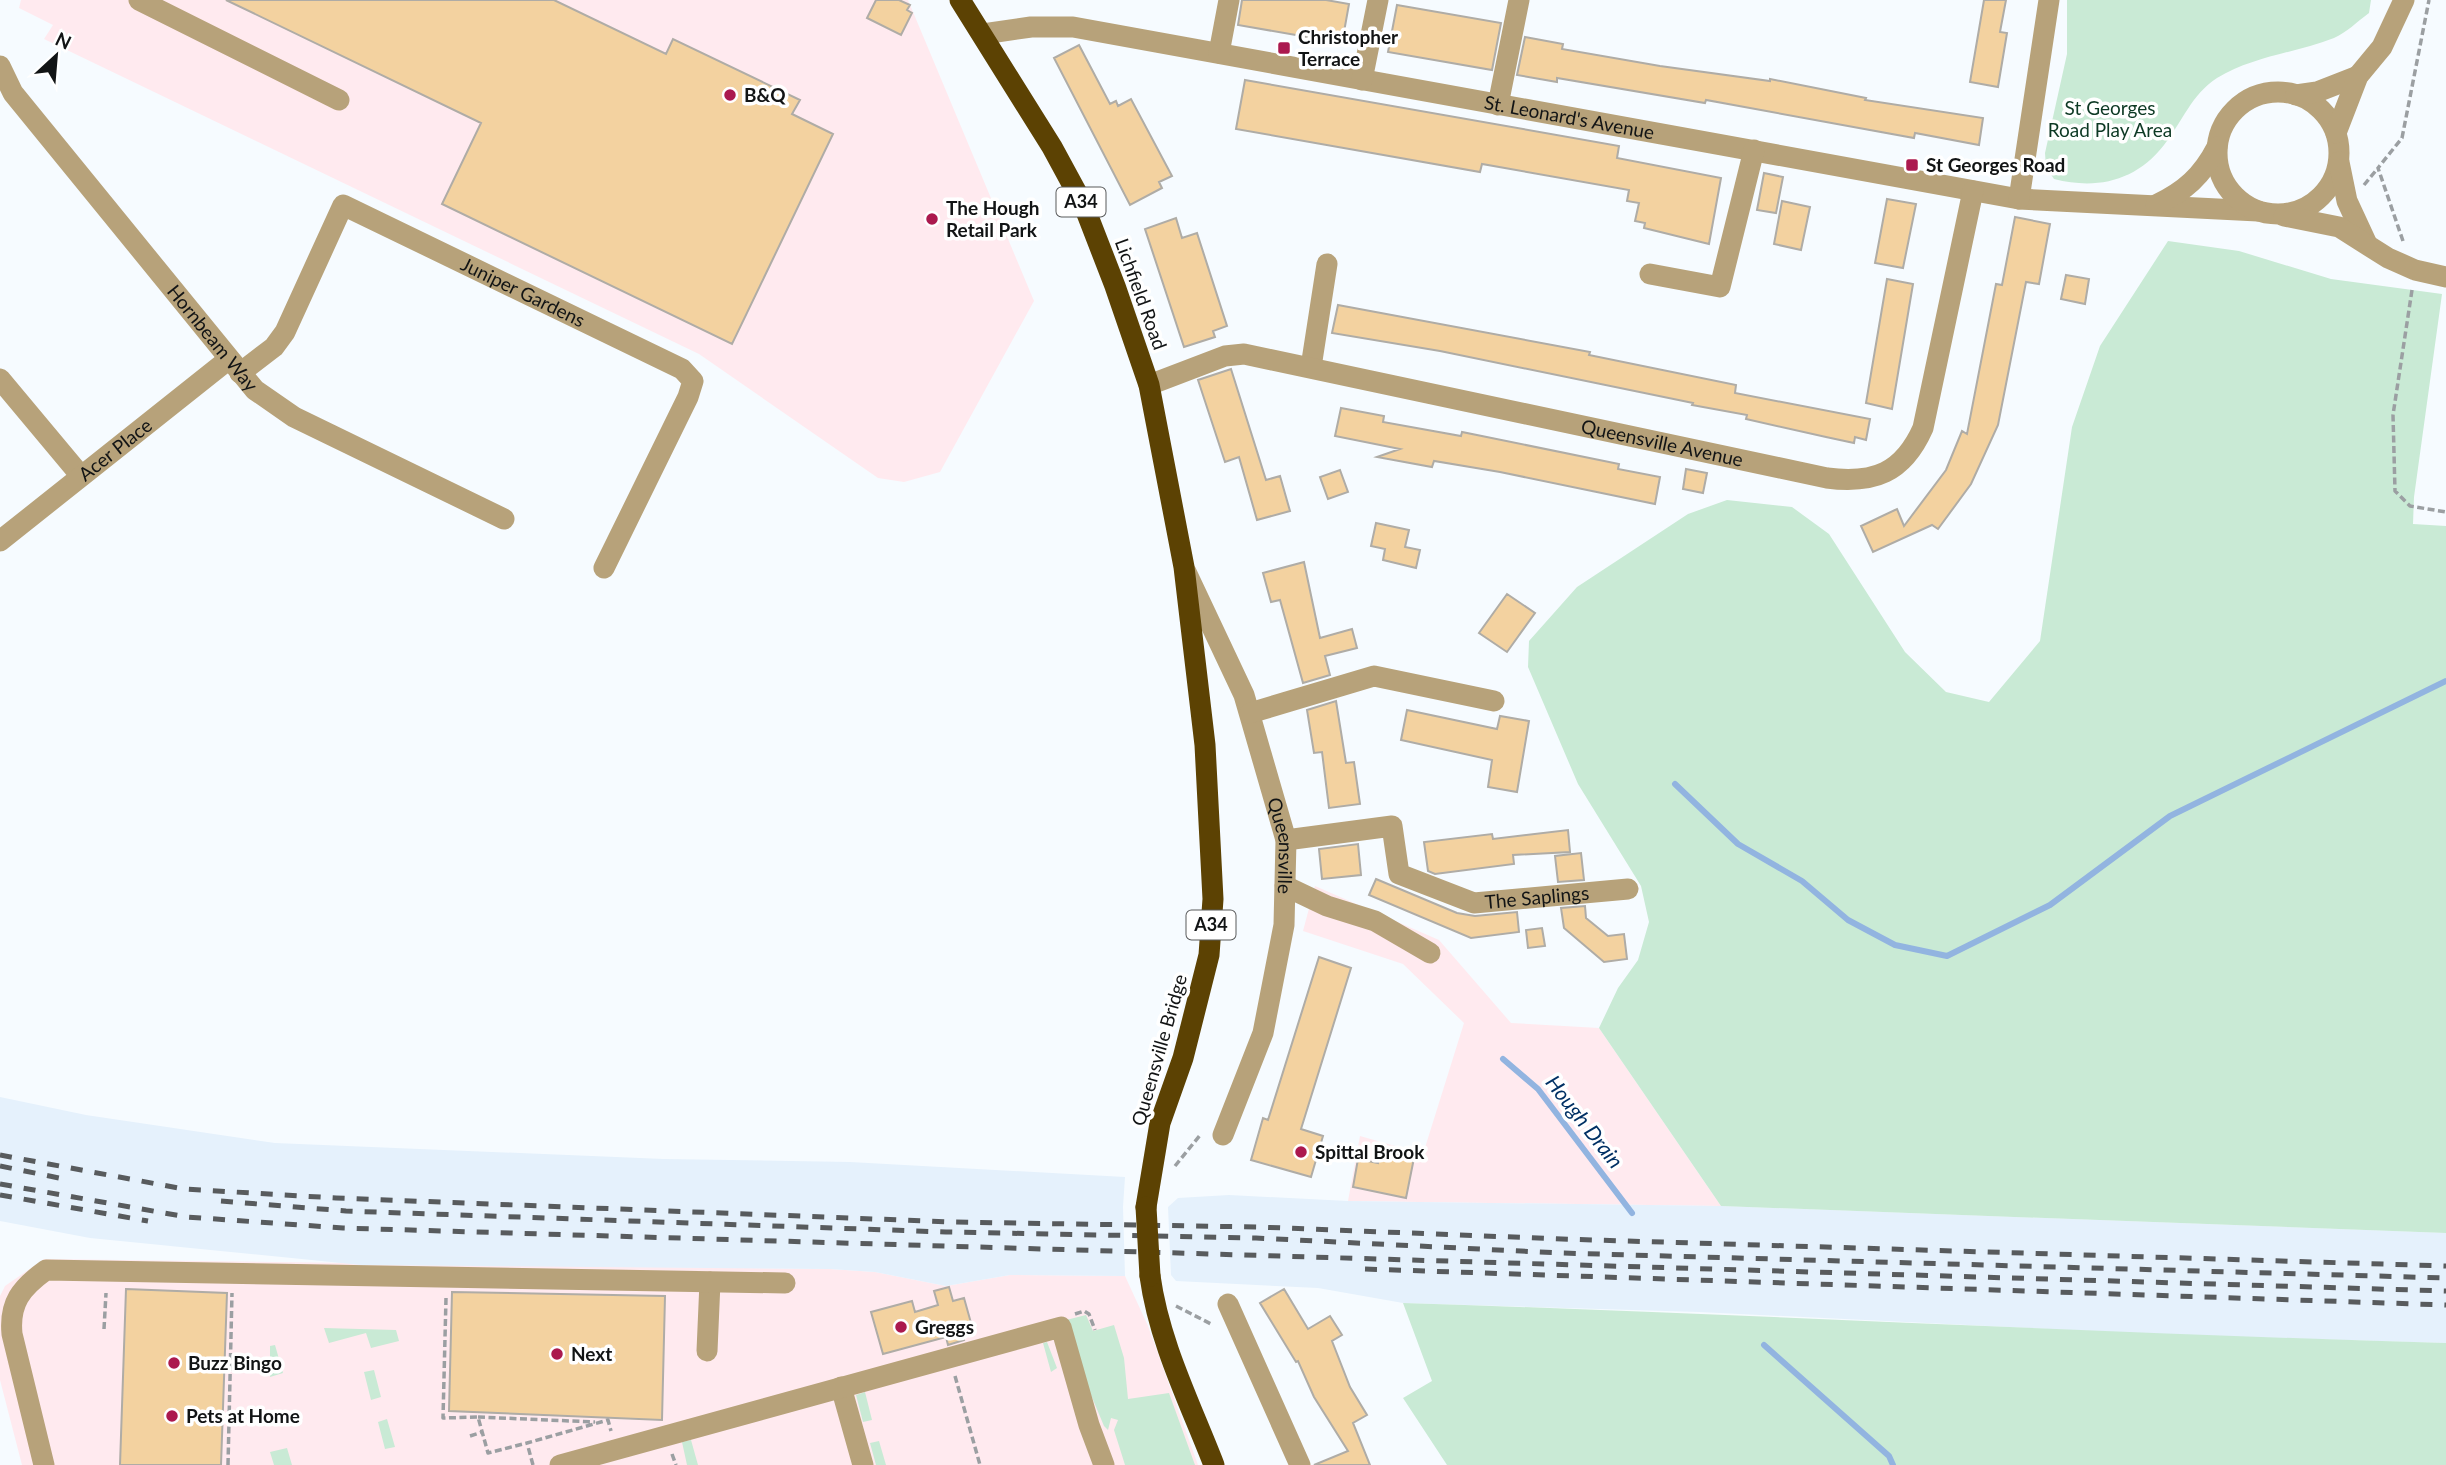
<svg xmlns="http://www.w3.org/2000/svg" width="2446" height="1465" viewBox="0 0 2446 1465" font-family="Lato,sans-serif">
	<rect width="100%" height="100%" fill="#f6fbff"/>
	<path fill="#ffeaef" d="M21 0H908L1034 301 940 472 904 482 878 478 699 354 44 39 53 25 19 8Z
		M1315 886 1439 940 1511 1023 1599 1028 1721 1206 1348 1201 1360 1136 1423 1154 1464 1023 1403 964 1303 931Z
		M44 1259 830 1269 875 1272 946 1286 1010 1275 1125 1276 1148 1326 1198 1465H22L0 1380V1296L5 1286Z"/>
	<path fill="#e5f1fc" d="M0 1097 86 1115 275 1143 664 1159 850 1162 1125 1177 1123 1207 1125 1276 1010 1275 946 1286 875 1272 830 1269 361 1265 90 1238 0 1221Z
		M1229 1195 1348 1201 1721 1206 2446 1233V1343L2172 1335 1699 1312 1403 1303 1318 1288 1176 1281 1171 1275 1168 1207 1178 1198Z"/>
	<path fill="#c9ead5" d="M2067 0H2371L2369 13C2358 21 2346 33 2334 38 2295 53 2254 56 2217 78 2191 95 2183 121 2164 145 2136 181 2097 190 2054 179L2046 167 2045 153 2067 54Z
		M2168 241 2239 251 2331 279 2442 294 2414 497 2413 524 2446 526V1233L1721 1206 1599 1028 1618 988 1638 960 1649 922 1641 886 1578 784 1528 667 1529 641 1577 587 1688 514 1727 500 1792 507 1829 534 1905 652 1946 692 1989 702 2040 641 2072 427 2100 346Z
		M1403 1303C1751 1314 2098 1333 2446 1343V1465H1447L1403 1398 1432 1381Z
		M1086 1315 1093 1331 1114 1325 1124 1358 1128 1399 1169 1393 1195 1465H1125L1114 1430 1118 1420 1111 1418 1108 1430 1104 1426 1078 1364 1066 1320Z
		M324 1328 396 1330 399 1341 371 1348 366 1333 329 1343Z
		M1047 1342 1057 1368 1051 1372 1043 1343Z
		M275 1345 283 1373 270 1377V1346Z
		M374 1370 381 1397 371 1400 364 1372Z
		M865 1392 872 1420 863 1422 856 1395Z
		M387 1419 395 1447 385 1449 378 1422Z
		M691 1440 698 1465H687L682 1442Z
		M879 1441 886 1465H876L870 1443Z
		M287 1448 292 1465H274L270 1452Z"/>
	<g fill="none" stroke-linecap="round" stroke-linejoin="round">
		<path stroke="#92b4e0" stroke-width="6" d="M1675 784 1738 844 1802 881 1848 920 1895 945 1947 956 2050 905 2170 816 2446 681
			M1503 1059 1538 1089 1632 1213
			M1764 1345 1889 1456 1893 1465"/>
	</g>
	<path fill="#f3d2a0" stroke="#afaca6" stroke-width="2" d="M226 0H554L666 54 673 39 800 100 792 114 833 134 732 344 442 204 481 123Z
		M876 0H899L910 5 907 10 912 13 901 35 867 18Z
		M1242 0H1326L1349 4 1342 43 1238 25Z
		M1984 0H2006L2000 32 2007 33 1998 87 1970 82Z
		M1397 5 1501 23 1492 70 1388 52Z
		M1525 37 1563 44 1562 49 1660 66 1770 81V79L1866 98 1865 100 1983 118 1979 145 1915 133 1914 138 1706 100 1705 103 1557 78V82L1517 75Z
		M1079 45 1110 104 1116 101 1118 106 1131 99 1172 176 1159 182 1162 188 1130 205 1054 58Z
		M1245 80 1619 146 1617 158 1721 178 1709 244 1644 228 1645 223 1635 221 1639 203 1627 201 1629 190 1482 164 1480 172 1236 129Z
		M1764 173 1783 177 1776 213 1757 210Z
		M1887 199 1916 204 1903 268 1875 263Z
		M1782 201 1810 207 1801 250 1774 244Z
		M2015 217 2050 224 2039 284 2026 282 1998 425 1971 484 1938 529 1932 525 1873 552 1861 526 1897 509 1904 526 1946 470 1962 431 1967 434 1996 284 2002 285Z
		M1176 218 1182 238 1197 233 1227 326 1213 331 1215 337 1184 347 1145 229Z
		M2066 275 2089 279 2085 304 2061 299Z
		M1887 279 1913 284 1892 409 1866 403Z
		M1338 305 1590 352 1589 355 1736 385 1735 393 1870 419 1866 440 1855 437 1854 443 1826 437 1746 419 1747 415 1692 405 1693 403 1440 351 1332 333Z
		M1231 369 1266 480 1280 476 1290 511 1257 520 1239 457 1225 462 1198 380Z
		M1341 408 1384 416 1383 422 1461 436 1462 432 1619 464 1618 469 1660 477 1655 504 1500 472 1434 461 1432 467 1377 457 1400 449 1335 436Z
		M1686 469 1707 473 1703 493 1683 489Z
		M1340 470 1348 492 1328 499 1320 477Z
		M1376 523 1409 530 1405 547 1420 550 1416 568 1383 560 1385 549 1371 546Z
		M1304 562 1320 638 1352 629 1357 648 1325 656 1330 675 1303 683 1280 600 1271 602 1263 573Z
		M1507 594 1535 613 1507 652 1479 633Z
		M1336 701 1346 763 1354 762 1360 804 1329 808 1322 752 1314 753 1307 710Z
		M1407 710 1497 729 1500 716 1529 721 1517 792 1488 787 1492 760 1401 740Z
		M1568 830 1570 852 1513 855 1514 864 1435 874 1428 871 1424 842 1492 834 1493 839Z
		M1358 844 1361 875 1322 879 1319 849Z
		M1581 853 1584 880 1558 882 1555 856Z
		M1376 879 1457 913 1475 916 1517 912 1519 932 1471 938 1369 895Z
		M1585 906 1586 918 1608 936 1624 934 1627 959 1604 962 1564 928 1561 908Z
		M1542 928 1545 946 1528 948 1526 930Z
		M1319 957 1351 968 1301 1129 1323 1136 1311 1177 1251 1160 1263 1118 1268 1120Z
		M1380 1151 1414 1158 1406 1198 1353 1187 1358 1159 1378 1163Z
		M949 1287 953 1301 964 1298 973 1330 962 1333 964 1340 948 1345 946 1337 883 1354 871 1312 912 1301 915 1312 938 1305 934 1291Z
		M126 1289 227 1293 221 1465H120Z
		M1284 1289 1308 1329 1330 1316 1342 1335 1332 1341 1350 1387 1367 1415 1353 1423 1370 1465H1314L1348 1451 1314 1397 1298 1361 1296 1362 1260 1303Z
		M452 1292 665 1296 662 1420 449 1411Z"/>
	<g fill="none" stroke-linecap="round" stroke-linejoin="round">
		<path stroke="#9b9fa2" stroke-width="3.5" stroke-dasharray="7 3.5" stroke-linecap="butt" d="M2364 185 2378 168
			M2403 241 2378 168 2402 138 2429 0
			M2412 290 2393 415 2395 491 2410 506 2446 512
			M1175 1166 1201 1134
			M446 1298 443 1418 478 1417 488 1453 527 1443
			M1176 1306 1213 1325
			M1075 1314 1084 1311 1089 1314 1095 1330
			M104 1329 106 1293
			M955 1376 980 1465
			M478 1417 595 1422
			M470 1436 482 1432
			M672 1454 676 1465
			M228 1465 232 1293
			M533 1465 527 1443 608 1420 611 1431"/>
		<g stroke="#b7a27a" stroke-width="21">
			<path d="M139 0 339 100"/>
			<path id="s1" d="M983 34 1031 27H1073L2019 199 2258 211"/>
			<path d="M1219 53 1229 0"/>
			<path id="s2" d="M0 66 13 93 255 390 294 417 504 519"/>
			<path d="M1362 80 1378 0"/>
			<circle cx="2278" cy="153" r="61"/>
			<path d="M2296 95 2317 92 2358 76"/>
			<path d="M1498 105 1519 0"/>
			<path d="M2336 133 2358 76 2382 47 2404 0"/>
			<path d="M2339 162 2347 201 2366 242"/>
			<path d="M2019 199 2049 0"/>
			<path d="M2156 205C2185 191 2202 176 2217 147"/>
			<path d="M2284 216 2339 227 2388 258 2415 270 2446 277"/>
			<path d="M1650 274 1720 287 1754 150"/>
			<path d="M1311 367 1327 264"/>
			<path id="s3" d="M240 373 274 347 285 332 343 205 682 369 693 381 688 397 604 568"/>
			<path d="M0 379 81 476"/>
			<path id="s4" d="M1149 385 1225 356 1244 354 1827 478C1874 484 1903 473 1923 428L1973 191"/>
			<path id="s5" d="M0 541 229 359"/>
			<path id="s6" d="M1186 572 1244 695 1286 840 1284 925 1263 1033 1223 1135"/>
			<path d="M1250 713 1374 676 1494 701"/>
			<path id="s7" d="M1286 840 1392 826 1399 874 1474 903 1628 889"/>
			<path d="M1285 886 1327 906 1375 921 1430 953"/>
			<path d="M1228 1304 1300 1465"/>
			<path d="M707 1351 710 1282"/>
			<path d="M841 1387 863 1465"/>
			<path d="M44 1465 12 1334C9 1303 21 1288 46 1270L785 1283"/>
			<path d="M560 1465 1061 1327 1089 1425 1104 1465"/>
		</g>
		<path stroke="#5c4203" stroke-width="21" d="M960 0 1052 147 1084 206 1115 286 1149 385 1184 567 1205 745 1213 899 1209 955 1183 1058 1160 1123 1146 1207
			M1150 1276C1159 1342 1190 1403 1214 1465"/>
		<path stroke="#585b5d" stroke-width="5" stroke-dasharray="12 12" stroke-linecap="butt" d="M0 1155 184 1189 336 1198 952 1222 1258 1227 1562 1239 2446 1266
			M0 1166 69 1180
			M0 1184 187 1217 343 1228 2446 1291
			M0 1195 148 1221
			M221 1201 346 1211 946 1232 1256 1238 1560 1253 2446 1278
			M1365 1269 2446 1305"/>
		<path stroke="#5c4203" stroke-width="21" d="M1146 1207 1150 1276"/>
	</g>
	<g fill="#ab194e" stroke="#fff" stroke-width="2.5">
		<rect x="1277" y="41" width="14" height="14" rx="3.5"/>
		<circle cx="730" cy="95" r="7"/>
		<rect x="1905" y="158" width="14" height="14" rx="3.5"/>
		<circle cx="932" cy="219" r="7"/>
		<circle cx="1301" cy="1152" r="7"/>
		<circle cx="901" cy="1327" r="7"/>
		<circle cx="557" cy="1354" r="7"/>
		<circle cx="174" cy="1363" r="7"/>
		<circle cx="172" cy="1416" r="7"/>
	</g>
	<g text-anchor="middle" stroke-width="7" stroke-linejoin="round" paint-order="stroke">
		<g fill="#fff" stroke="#595a5b" stroke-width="2">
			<rect x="1056.5" y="187.5" width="49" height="29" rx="5"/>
			<rect x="1186.5" y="910.5" width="49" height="29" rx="5"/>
		</g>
		<g font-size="18" font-weight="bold" fill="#121415">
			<text x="1081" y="208">A34</text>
			<text x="1211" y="931">A34</text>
		</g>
		<g font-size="19" font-weight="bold" fill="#121415" stroke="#fff" text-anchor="start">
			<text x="1298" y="44">Christopher<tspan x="1298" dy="22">Terrace</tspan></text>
			<text x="744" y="102">B&amp;Q</text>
			<text x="1926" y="172">St Georges Road</text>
			<text x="946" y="215">The Hough<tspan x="946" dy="22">Retail Park</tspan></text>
			<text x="1315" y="1159">Spittal Brook</text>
			<text x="915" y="1334">Greggs</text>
			<text x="571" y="1361">Next</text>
			<text x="188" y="1370">Buzz Bingo</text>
			<text x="186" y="1423">Pets at Home</text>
		</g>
		<g font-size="19" fill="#0d3924" stroke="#fff">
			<text x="2110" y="115">St Georges<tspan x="2110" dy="22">Road Play Area</tspan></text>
		</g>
		<g font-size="19" fill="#121415" stroke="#fff">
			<text dy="7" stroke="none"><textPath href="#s1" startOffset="595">St. Leonard's Avenue</textPath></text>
			<text dy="7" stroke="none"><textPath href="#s3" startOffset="401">Juniper Gardens</textPath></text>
			<text transform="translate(1141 294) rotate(70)" y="7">Lichfield Road</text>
			<text dy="7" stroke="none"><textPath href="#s2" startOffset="346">Hornbeam Way</textPath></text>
			<text dy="7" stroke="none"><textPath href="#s4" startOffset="528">Queensville Avenue</textPath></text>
			<text dy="7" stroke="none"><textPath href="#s5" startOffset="147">Acer Place</textPath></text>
			<text dy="7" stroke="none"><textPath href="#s6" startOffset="292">Queensville</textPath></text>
			<text dy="7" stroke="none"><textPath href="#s7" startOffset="299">The Saplings</textPath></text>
			<text transform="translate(1159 1050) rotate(-74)" y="7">Queensville Bridge</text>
		</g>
		<g font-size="21" font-style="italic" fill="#003064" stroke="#fff">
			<text transform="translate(1584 1122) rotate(52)" y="7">Hough Drain</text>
		</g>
	</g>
	<g transform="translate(56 56) rotate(26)" stroke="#ffffff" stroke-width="5" paint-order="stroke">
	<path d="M0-5L12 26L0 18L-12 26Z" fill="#121415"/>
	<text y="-10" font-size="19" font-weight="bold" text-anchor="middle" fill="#121415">N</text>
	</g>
</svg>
